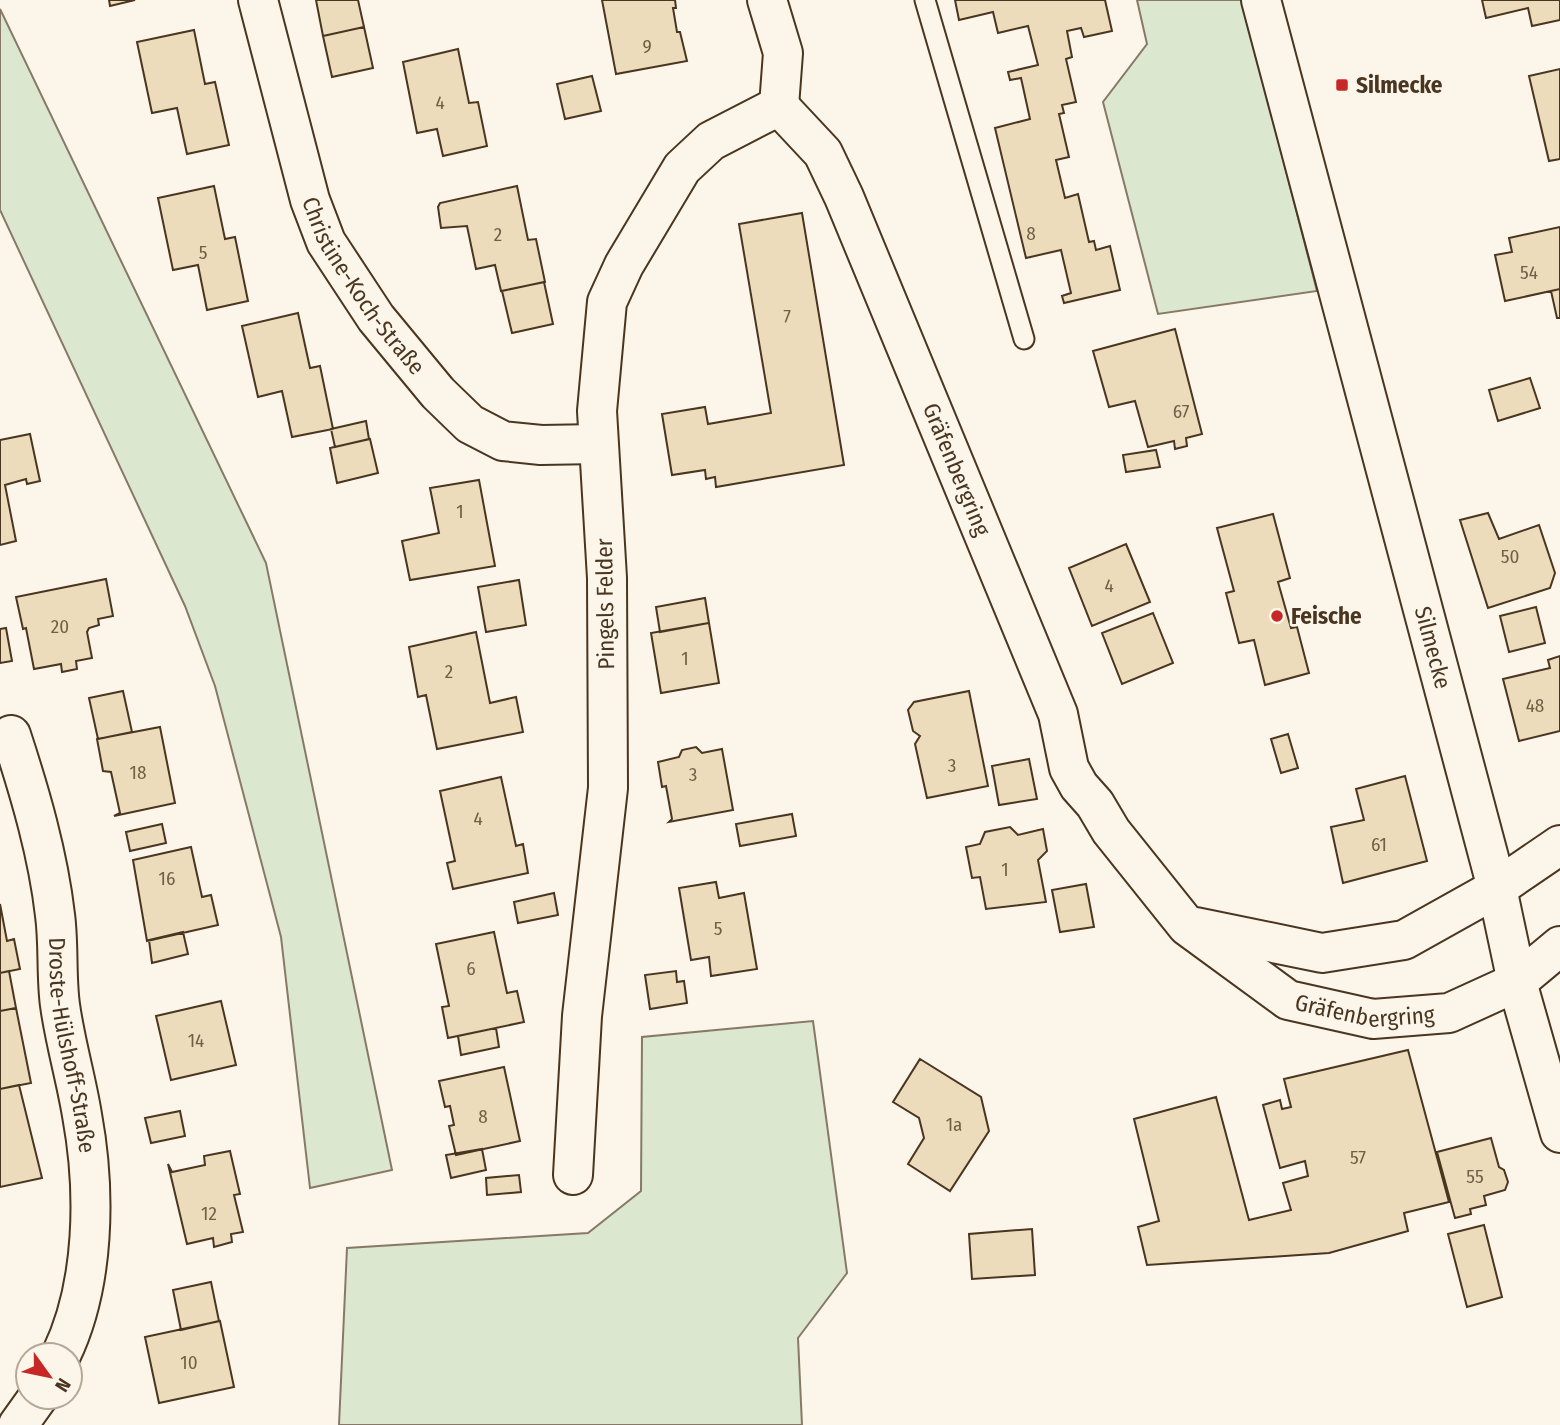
<svg xmlns="http://www.w3.org/2000/svg" width="1560" height="1425" viewBox="0 0 1560 1425" font-family="'Fira Sans Condensed',sans-serif">
	<rect width="100%" height="100%" fill="#fbf6e9"/>
	<path fill="#dce7d0" stroke="#887966" stroke-width="2" d="M1137 0H1242L1317 291 1158 314 1103 102 1147 44Z
		M0 9 266 563 392 1170 310 1188 281 937 215 686 185 606 0 210Z
		M813 1021 847 1273 798 1338 802 1425H339L347 1248 588 1233 641 1191 642 1037Z"/>
	<path fill="#ecdcbc" stroke="#4a3520" stroke-width="2" d="M109 0H135L110 6Z
		M316 0H358L364 27 323 36Z
		M602 0H675L676 8H673L677 32H680L687 61 616 74Z
		M955 0H1105L1112 31 1084 37 1081 28 1067 31 1072 57 1066 59 1076 102 1062 105 1064 113 1059 114 1069 157 1056 160 1065 198 1078 194 1089 242 1094 241 1096 250 1110 246 1120 290 1064 303 1062 296 1071 293 1061 250 1026 258 995 128 1030 119 1021 78 1010 80 1008 72 1038 65 1028 26 998 33 993 12 959 20Z
		M1482 0H1560V20L1532 26 1528 8 1486 18Z
		M364 27 373 68 332 77 323 36Z
		M194 30 205 84 215 82 229 145 187 154 177 108 152 113 137 42Z
		M458 49 469 103 478 102 487 146 443 156 437 129 417 133 403 62Z
		M1560 69V159L1549 161 1529 76Z
		M592 76 601 111 565 119 557 84Z
		M214 186 225 239 235 237 248 301 207 310 198 265 173 270 158 198Z
		M517 186 528 240 536 239 545 282 501 291 495 265 476 269 467 226 441 228 438 207 440 203Z
		M802 213 844 465 716 487 715 477 706 479 705 470 672 475 662 414 705 407 708 424 771 413 739 224Z
		M1560 227V289L1505 301 1495 255 1512 252 1509 238Z
		M544 282 553 324 512 333 502 291Z
		M1560 289V318H1557L1551 291Z
		M298 313 310 368 320 366 333 429 292 437 282 391 258 397 242 326Z
		M1175 329 1202 434 1186 438 1187 446 1175 449 1174 441 1148 447 1135 401 1109 407 1093 351Z
		M1530 378 1540 408 1498 421 1489 390Z
		M366 421 369 439 335 447 331 429Z
		M30 434 40 481 27 484 26 479 5 485 16 541 0 545V440Z
		M370 439 378 473 337 483 330 448Z
		M1156 450 1160 467 1126 472 1123 455Z
		M479 480 495 566 410 580 402 541 439 533 430 488Z
		M1488 513 1499 539 1539 525 1555 573 1550 588 1488 608 1460 520Z
		M1273 514 1290 578 1278 582 1291 628 1297 627 1309 673 1265 685 1254 640 1239 643 1226 593 1234 591 1217 528Z
		M1126 544 1150 602 1092 626 1069 568Z
		M106 579 113 616 98 619 99 625 89 628 87 632 92 658 76 661 77 669 62 672 61 664 34 669 26 628 23 629 16 597Z
		M519 580 526 625 486 632 478 587Z
		M705 598 709 623 660 632 656 607Z
		M1536 607 1545 643 1509 652 1500 616Z
		M1153 613 1173 663 1122 684 1102 633Z
		M709 623 719 683 661 693 651 633Z
		M6 628 12 661 0 663V629Z
		M476 632 490 703 516 697 523 732 437 749 426 695 418 697 409 647Z
		M1560 656V731L1519 741 1503 679 1550 668 1548 660Z
		M123 691 132 732 98 739 89 698Z
		M969 691 988 786 927 798 915 744 920 736 913 731 908 710 914 702Z
		M160 727 175 803 114 816 120 813 111 772 103 771 97 739Z
		M1288 734 1298 768 1281 773 1271 739Z
		M696 747 702 753 722 749 733 810 669 822 672 819 666 786 662 787 658 762 679 757 682 750Z
		M1029 759 1037 799 999 805 992 766Z
		M1405 776 1427 861 1343 883 1331 827 1364 820 1356 789Z
		M501 777 516 846 523 844 528 873 453 889 447 863 455 861 440 791Z
		M792 814 796 836 740 846 736 824Z
		M162 824 166 843 130 851 126 832Z
		M1010 827 1018 835 1043 829 1047 851 1038 860 1046 902 986 909 980 877 972 878 966 847 980 844 985 832Z
		M191 847 202 897 211 895 218 925 147 941 133 860Z
		M716 882 719 898 744 893 757 969 711 976 709 957 691 960 679 888Z
		M1086 884 1094 927 1060 932 1052 890Z
		M554 893 558 915 518 923 514 902Z
		M0 904 7 941 14 939 20 969 0 973Z
		M183 932 188 954 152 963 149 940Z
		M494 932 507 993 517 991 524 1022 448 1038 442 1007 449 1006 436 944Z
		M9 971 16 1008 0 1011V973Z
		M676 971 677 982 684 981 687 1003 650 1009 645 975Z
		M221 1001 236 1065 171 1080 156 1016Z
		M16 1008 31 1083 0 1089V1011Z
		M496 1028 499 1047 461 1055 458 1036Z
		M1408 1050 1449 1202 1404 1213 1408 1231 1329 1253 1147 1265 1138 1227 1159 1221 1134 1119 1216 1097 1249 1220 1291 1210 1283 1183 1308 1176 1305 1161 1280 1168 1263 1105 1280 1100 1282 1109 1291 1107 1284 1079Z
		M920 1059 981 1097 989 1131 950 1191 908 1164 924 1138 919 1118 893 1102Z
		M504 1067 520 1141 456 1155 449 1126 454 1125 450 1106 445 1107 439 1081Z
		M19 1085 42 1178 0 1187V1089Z
		M180 1111 185 1136 151 1143 145 1118Z
		M1491 1138 1499 1167 1504 1170 1508 1182 1505 1190 1484 1196 1486 1205 1470 1209 1471 1214 1455 1218 1437 1152Z
		M482 1149 486 1170 451 1178 446 1155Z
		M230 1151 240 1194 234 1195 243 1232 231 1234 232 1242 214 1247 213 1238 187 1244 168 1164 172 1172 205 1165 204 1156Z
		M519 1175 521 1192 487 1195 486 1178Z
		M1484 1225 1502 1297 1467 1307 1448 1234Z
		M1032 1229 1035 1275 972 1279 969 1234Z
		M211 1282 219 1321 181 1330 173 1290Z
		M220 1321 234 1387 159 1403 145 1337Z"/>
	<g fill="none" stroke-linecap="round" stroke-linejoin="round">
		<defs>
			<path id="service" d="M925 0 1024 339"/>
			<g id="minor">
				<path id="s1" d="M258 0 310 200 326 242 376 318 438 393 470 424 503 441 541 445 598 444"/>
				<path d="M767 0 783 53 779 106"/>
				<path id="s2" d="M779 106 823 153 844 197 1058 714 1069 768 1079 786 1095 804 1111 831 1187 926 1288 1000 1373 1019 1449 1013 1517 982 1560 946"/>
				<path id="s3" d="M11 735C30 793 48 854 55 915 59 945 56 976 60 1005 65 1042 76 1078 82 1115 96 1191 95 1285 61 1355"/>
				<path d="M1196 927 1322 953 1404 940 1497 888 1560 845"/>
				<path d="M573 1175 582 1016 608 788 607 578 597 411 607 302 624 265 682 168 711 141 779 106"/>
				<path d="M18 1425 38 1397"/>
			</g>
			<g id="secondary">
				<path id="s4" d="M1261 0 1497 888 1517 982 1560 1133"/>
			</g>
		</defs>
		<use href="#service" stroke="#4a3520" stroke-width="23"/>
		<use href="#minor" stroke="#4a3520" stroke-width="42"/>
		<use href="#secondary" stroke="#4a3520" stroke-width="42"/>
		<use href="#service" stroke="#fbf6e9" stroke-width="19"/>
		<use href="#minor" stroke="#fbf6e9" stroke-width="38"/>
		<use href="#secondary" stroke="#fbf6e9" stroke-width="38"/>
	</g>
	<g fill="#c62828" stroke="#fbf6e9" stroke-width="2.5">
		<rect x="1335" y="78" width="14" height="14" rx="3.5"/>
		<circle cx="1277" cy="616" r="7"/>
	</g>
	<g text-anchor="middle" stroke-width="5" stroke-linejoin="round" paint-order="stroke">
		<g font-size="19" fill="#725f47">
			<text x="647" y="53">9</text>
			<text x="440" y="109">4</text>
			<text x="1031" y="240">8</text>
			<text x="498" y="241">2</text>
			<text x="203" y="259">5</text>
			<text x="1529" y="279">54</text>
			<text x="787" y="323">7</text>
			<text x="1181" y="418">67</text>
			<text x="460" y="518">1</text>
			<text x="1510" y="563">50</text>
			<text x="1109" y="592">4</text>
			<text x="60" y="633">20</text>
			<text x="685" y="665">1</text>
			<text x="449" y="678">2</text>
			<text x="1535" y="712">48</text>
			<text x="952" y="772">3</text>
			<text x="138" y="779">18</text>
			<text x="693" y="781">3</text>
			<text x="478" y="825">4</text>
			<text x="1379" y="851">61</text>
			<text x="1005" y="876">1</text>
			<text x="167" y="885">16</text>
			<text x="718" y="935">5</text>
			<text x="471" y="975">6</text>
			<text x="196" y="1047">14</text>
			<text x="483" y="1123">8</text>
			<text x="954" y="1131">1a</text>
			<text x="1358" y="1164">57</text>
			<text x="1475" y="1183">55</text>
			<text x="209" y="1220">12</text>
			<text x="189" y="1369">10</text>
		</g>
		<g font-size="23" font-weight="bold" fill="#4a3520" stroke="#fbf6e9" text-anchor="start">
			<text x="1356" y="93">Silmecke</text>
			<text x="1291" y="624">Feische</text>
		</g>
		<g font-size="23" fill="#4a3520" stroke="#fbf6e9">
			<text dy="8" stroke="none"><textPath href="#s1" startOffset="308">Christine-Koch-Straße</textPath></text>
			<text dy="8" stroke="none"><textPath href="#s2" startOffset="408">Gräfenbergring</textPath></text>
			<text transform="translate(605 604) rotate(-91)" y="8">Pingels Felder</text>
			<text dy="8" stroke="none"><textPath href="#s4" startOffset="670">Silmecke</textPath></text>
			<text dy="8" stroke="none"><textPath href="#s2" startOffset="1129">Gräfenbergring</textPath></text>
			<text dy="8" stroke="none"><textPath href="#s3" startOffset="317">Droste-Hülshoff-Straße</textPath></text>
		</g>
	</g>
	<g transform="translate(49 1376) rotate(123)"><circle r="33" fill="#fbf6e9" stroke="#b4a999" stroke-width="2"/>
	<path d="M0-5L12 26L0 18L-12 26Z" fill="#c62828"/>
	<text y="-10" font-size="19" font-weight="bold" text-anchor="middle" fill="#4a3520">N</text>
	</g>
</svg>
